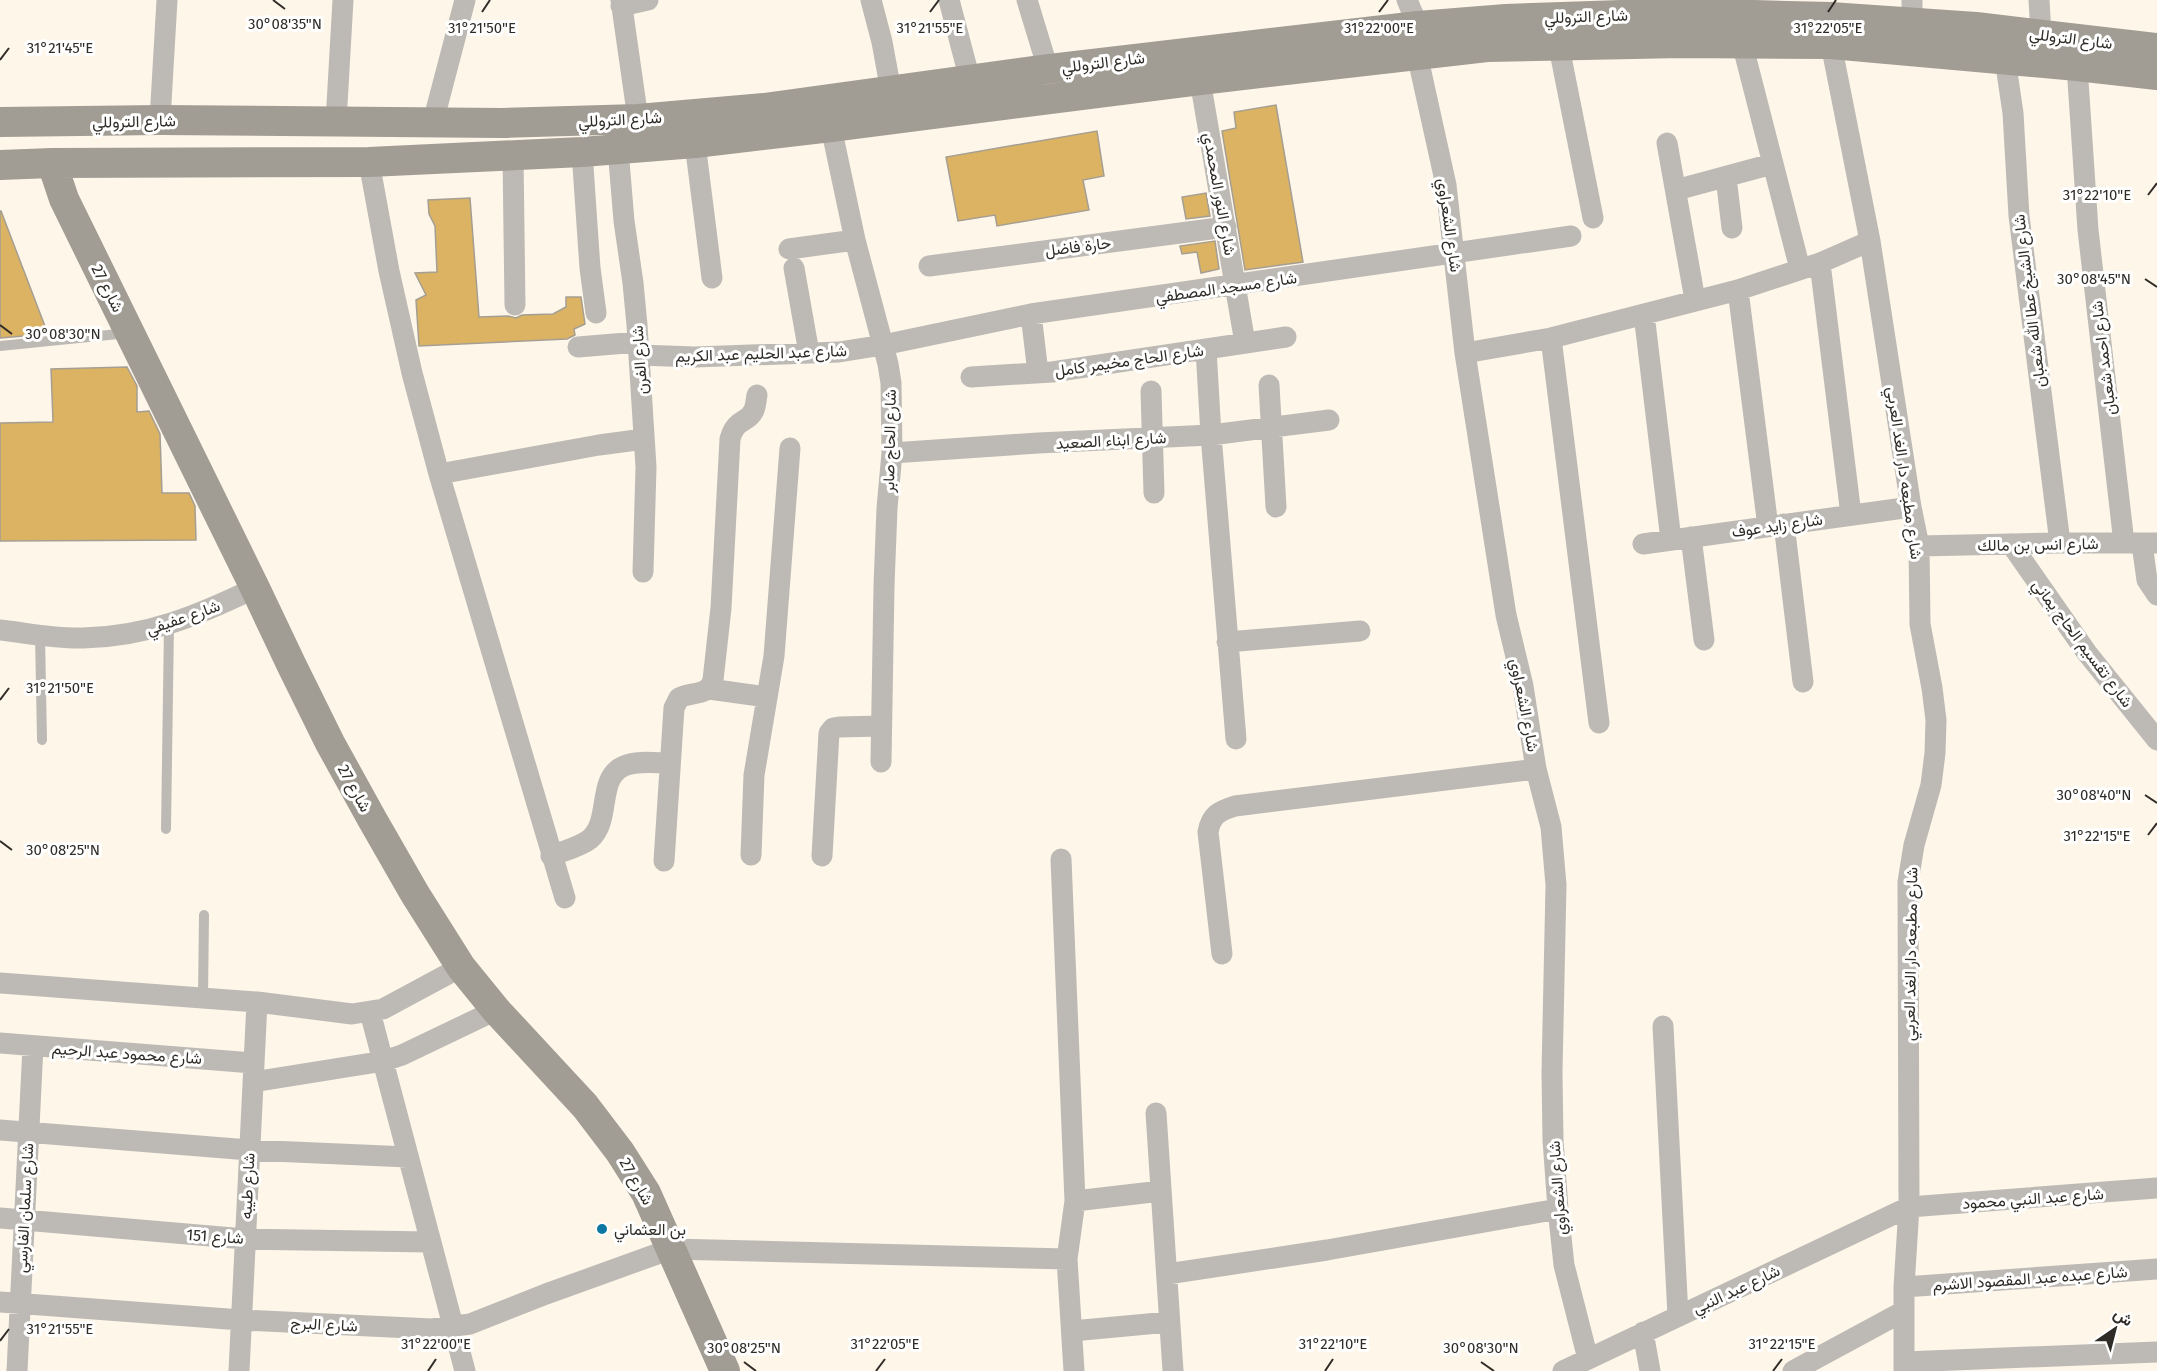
<svg xmlns="http://www.w3.org/2000/svg" width="2157" height="1371" viewBox="0 0 2157 1371" font-family="'Fira Sans',Vazirmatn,sans-serif">
	<rect width="100%" height="100%" fill="#fef6e9"/>
	<path fill="#dbb363" stroke="#a59f93" stroke-width="1.5" d="M1276 105 1303 262 1245 270 1222 131 1236 128 1234 112Z
		M1097 131 1104 176 1083 180 1089 210 997 226 995 215 958 221 946 157Z
		M1206 193 1210 216 1186 219 1182 197Z
		M470 198 479 317 508 316 516 318 522 315 553 314 566 307V297H581L585 324 574 329 575 335 567 339 419 346 416 300 426 295 415 273 437 272 435 226 429 214 428 200Z
		M0 211H1L48 334 0 338Z
		M1215 241 1219 269 1201 273 1197 252 1182 254 1180 246Z
		M127 367 137 386V412L149 411 160 434 162 493H189L195 506 196 540 0 541V423L53 422 51 369Z"/>
	<g fill="none" stroke-linecap="round" stroke-linejoin="round">
		<path stroke="#bdbab5" stroke-width="10" d="M0 346 128 333
			M40 635 42 740
			M166 829 169 625
			M203 998 204 915"/>
		<path stroke="#bdbab5" stroke-width="21" d="M621 0 638 119
			M871 0 882 42 891 91
			M949 0 970 80
			M1027 0 1048 69
			M1407 0 1418 26
			M2039 0 2041 34
			M621 6 648 0
			M1912 22V0
			M1742 43 1800 269
			M1831 44 1870 241 1911 507 1919 546 1920 624 1932 688 1936 720 1935 753 1931 785 1914 845 1908 882 1909 1207 1904 1287V1371
			M1559 47 1593 218
			M1417 54 1446 185 1465 353 1506 615 1523 686 1536 769 1551 827 1556 885 1552 1072 1553 1140 1558 1209 1564 1265 1588 1359
			M2005 59 2013 113 2019 216 2060 543
			M2077 66 2088 230 2124 543
			M1200 80 1245 343
			M160 120 167 0
			M336 122 343 0
			M433 122 465 0
			M831 127 855 240 888 364 891 383 892 453 887 508 884 586 881 762
			M695 143 712 278
			M1667 143 1695 300
			M618 149 624 221 633 283 637 325 646 467 643 572
			M582 152 590 268 596 313
			M513 156 515 305
			M369 162 389 271 412 373 439 474 565 898
			M1726 177 1732 228
			M1676 190 1772 164
			M789 249 855 240
			M1820 263 1851 515
			M929 266 1226 227
			M794 268 809 353
			M1738 290 1768 527
			M1031 314 1038 373
			M1644 314 1671 540
			M1551 338 1599 723
			M578 347 638 342
			M1206 349 1211 435 1236 739
			M1465 353 1551 338 1738 290 1820 263 1870 241
			M639 355 695 357 839 352 883 345 1031 314 1571 236
			M971 377 1052 372 1286 337
			M1269 385 1276 507
			M1151 391 1154 493
			M892 453 1038 443 1211 435 1329 420
			M439 474 599 445 644 439
			M1784 524 1803 682
			M1691 537 1704 640
			M1643 544 1911 507
			M2011 544 2087 653 2157 740
			M2142 544 2147 580 2157 595
			M1919 546 2060 543H2157
			M0 630C27 633 56 639 83 638 147 637 199 615 255 588
			M1227 642 1360 631
			M709 689 766 697
			M751 855 754 775 774 656 790 448
			M551 856C563 851 580 847 590 839 612 820 596 778 624 766 637 760 656 763 670 763
			M822 856 829 733 833 728 839 727 881 726
			M1061 859 1075 1201 1067 1259 1074 1371
			M664 861 674 708 679 698C692 691 708 697 713 680L721 608 730 439C736 417 748 424 754 410 756 405 756 400 757 395
			M1222 954 1208 832C1211 815 1219 811 1235 806L1536 769
			M0 983 257 1002 352 1014 383 1009 461 967
			M370 1012 465 1371
			M1663 1026 1678 1316
			M0 1043 253 1063
			M253 1082 384 1061 402 1055 496 1010
			M1156 1113 1173 1371
			M0 1130 249 1150 408 1157
			M1075 1201 1161 1191
			M0 1218 245 1239 431 1242
			M1167 1274 1327 1250 1558 1209
			M1904 1287 2157 1269
			M0 1302 241 1320 432 1329 470 1324 546 1294 671 1249 1067 1259
			M1072 1331 1169 1322
			M1643 1332 1650 1371
			M1904 1362 2157 1352
			M17 1371 33 1046
			M239 1371 257 1002
			M1563 1371 1909 1207 2157 1188
			M1793 1371 1904 1311"/>
		<path stroke="#a19c94" stroke-width="30" d="M0 122 160 120 501 123 638 119 764 108 1048 69 1418 26 1506 19 1678 13 1830 17 1976 27 2157 48
			M52 163 64 199 255 588 292 666 330 743 372 819 415 894 461 967 496 1010 585 1106 620 1152 646 1193 725 1371
			M0 165 52 163 369 162 582 152 695 143 831 127 1200 80 1487 47 1681 43 1831 44 2077 66 2157 75"/>
	</g>
	<path fill="none" stroke="#2f2c27" stroke-width="2" d="M273 0 285 9M482 12 490 0M930 12 939 0M1379 12 1388 0M1828 12 1836 0M0 60 9 48M2148 195 2157 183M2145 279 2157 287M0 325 12 334M0 700 9 688M2145 795 2157 803M2148 835 2157 823M0 841 12 850M0 1341 9 1329M744 1362 756 1371M1481 1362 1494 1371M428 1371 436 1359M876 1371 885 1359M1325 1371 1333 1359M1773 1371 1782 1359"/>
	<circle fill="#0c77a2" stroke="#fff" stroke-width="2" cx="602" cy="1229" r="6"/>
	<g text-anchor="middle" stroke-width="6" stroke-linejoin="round" paint-order="stroke">
		<g font-size="16" fill="#2f2c27" stroke="#fff">
			<text transform="translate(1586 16) rotate(-2)" y="6">شارع التروللي</text>
			<text transform="translate(2071 38) rotate(7)" y="6">شارع التروللي</text>
			<text transform="translate(1103 62) rotate(-7)" y="6">شارع التروللي</text>
			<text transform="translate(620 119) rotate(-3)" y="6">شارع التروللي</text>
			<text transform="translate(134 121) rotate(-1)" y="6">شارع التروللي</text>
			<text transform="translate(1220 194) rotate(80)" y="6">شارع النور المحمدي</text>
			<text transform="translate(1450 225) rotate(82)" y="6">شارع الشعراوي</text>
			<text transform="translate(1078 246) rotate(-7)" y="6">حارة فاضل</text>
			<text transform="translate(1226 287) rotate(-8)" y="6">شارع مسجد المصطفي</text>
			<text transform="translate(108 288) rotate(63)" y="6">شارع 27</text>
			<text transform="translate(2029 301) rotate(-97)" y="6">شارع الشيخ عطا الله شعبان</text>
			<text transform="translate(761 353) rotate(-2)" y="6">شارع عبد الحليم عبد الكريم</text>
			<text transform="translate(2103 358) rotate(-97)" y="6">شارع احمد شعبان</text>
			<text transform="translate(639 360) rotate(-94)" y="6">شارع الفرن</text>
			<text transform="translate(1129 360) rotate(-8)" y="6">شارع الحاج مخيمر كامل</text>
			<text transform="translate(1111 440) rotate(-3)" y="6">شارع ابناء الصعيد</text>
			<text transform="translate(889 441) rotate(-89)" y="6">شارع الحاج صابر</text>
			<text transform="translate(1905 473) rotate(82)" y="6">شارع مطبعه دار الغد العربي</text>
			<text transform="translate(1777 525) rotate(-8)" y="6">شارع زايد عوف</text>
			<text transform="translate(2038 544) rotate(-1)" y="6">شارع انس بن مالك</text>
			<text transform="translate(183 617) rotate(-19)" y="6">شارع عفيفي</text>
			<text transform="translate(2083 643) rotate(53)" y="6">شارع تقسيم الحاج يماني</text>
			<text transform="translate(1525 705) rotate(79)" y="6">شارع الشعراوي</text>
			<text transform="translate(355 788) rotate(61)" y="6">شارع 27</text>
			<text transform="translate(1910 954) rotate(-89)" y="6">شارع مطبعه دار الغد العربي</text>
			<text transform="translate(127 1053) rotate(4)" y="6">شارع محمود عبد الرحيم</text>
			<text transform="translate(637 1181) rotate(60)" y="6">شارع 27</text>
			<text transform="translate(247 1186) rotate(-87)" y="6">شارع طيبه</text>
			<text transform="translate(1557 1188) rotate(-94)" y="6">شارع الشعراوي</text>
			<text transform="translate(2033 1198) rotate(-4)" y="6">شارع عبد النبي محمود</text>
			<text transform="translate(24 1208) rotate(-87)" y="6">شارع سلمان الفارسي</text>
			<text transform="translate(215 1236) rotate(4)" y="6">شارع 151</text>
			<text transform="translate(2030 1278) rotate(-4)" y="6">شارع عبده عبد المقصود الاشرم</text>
			<text transform="translate(1736 1289) rotate(-25)" y="6">شارع عبد النبي</text>
			<text transform="translate(324 1324) rotate(3)" y="6">شارع البرج</text>
		</g>
		<g font-size="16" fill="#2f2c27" stroke="#fff" text-anchor="start">
			<text x="614" y="1235">بن العثماني</text>
		</g>
	</g>
	<g font-size="15" text-anchor="middle" fill="#2f2c27" stroke="#fff" stroke-width="6" stroke-linejoin="round" paint-order="stroke">
		<text x="285" y="29">30°08'35"N</text>
		<text x="482" y="33">31°21'50"E</text>
		<text x="930" y="33">31°21'55"E</text>
		<text x="1379" y="33">31°22'00"E</text>
		<text x="1828" y="33">31°22'05"E</text>
		<text x="60" y="53">31°21'45"E</text>
		<text x="2097" y="200">31°22'10"E</text>
		<text x="2094" y="284">30°08'45"N</text>
		<text x="63" y="339">30°08'30"N</text>
		<text x="60" y="693">31°21'50"E</text>
		<text x="2094" y="800">30°08'40"N</text>
		<text x="2097" y="841">31°22'15"E</text>
		<text x="63" y="855">30°08'25"N</text>
		<text x="60" y="1334">31°21'55"E</text>
		<text x="436" y="1349">31°22'00"E</text>
		<text x="885" y="1349">31°22'05"E</text>
		<text x="1333" y="1349">31°22'10"E</text>
		<text x="1782" y="1349">31°22'15"E</text>
		<text x="744" y="1353">30°08'25"N</text>
		<text x="1481" y="1353">30°08'30"N</text>
	</g>
	<g transform="translate(2115 1329) rotate(35)" stroke="#ffffff" stroke-width="4.5" paint-order="stroke">
	<path d="M0-4.5L10 22L0 15L-10 22Z" fill="#2f2c27"/>
	<text y="-9" font-size="16" font-weight="bold" text-anchor="middle" fill="#2f2c27">ش</text>
	</g>
</svg>
